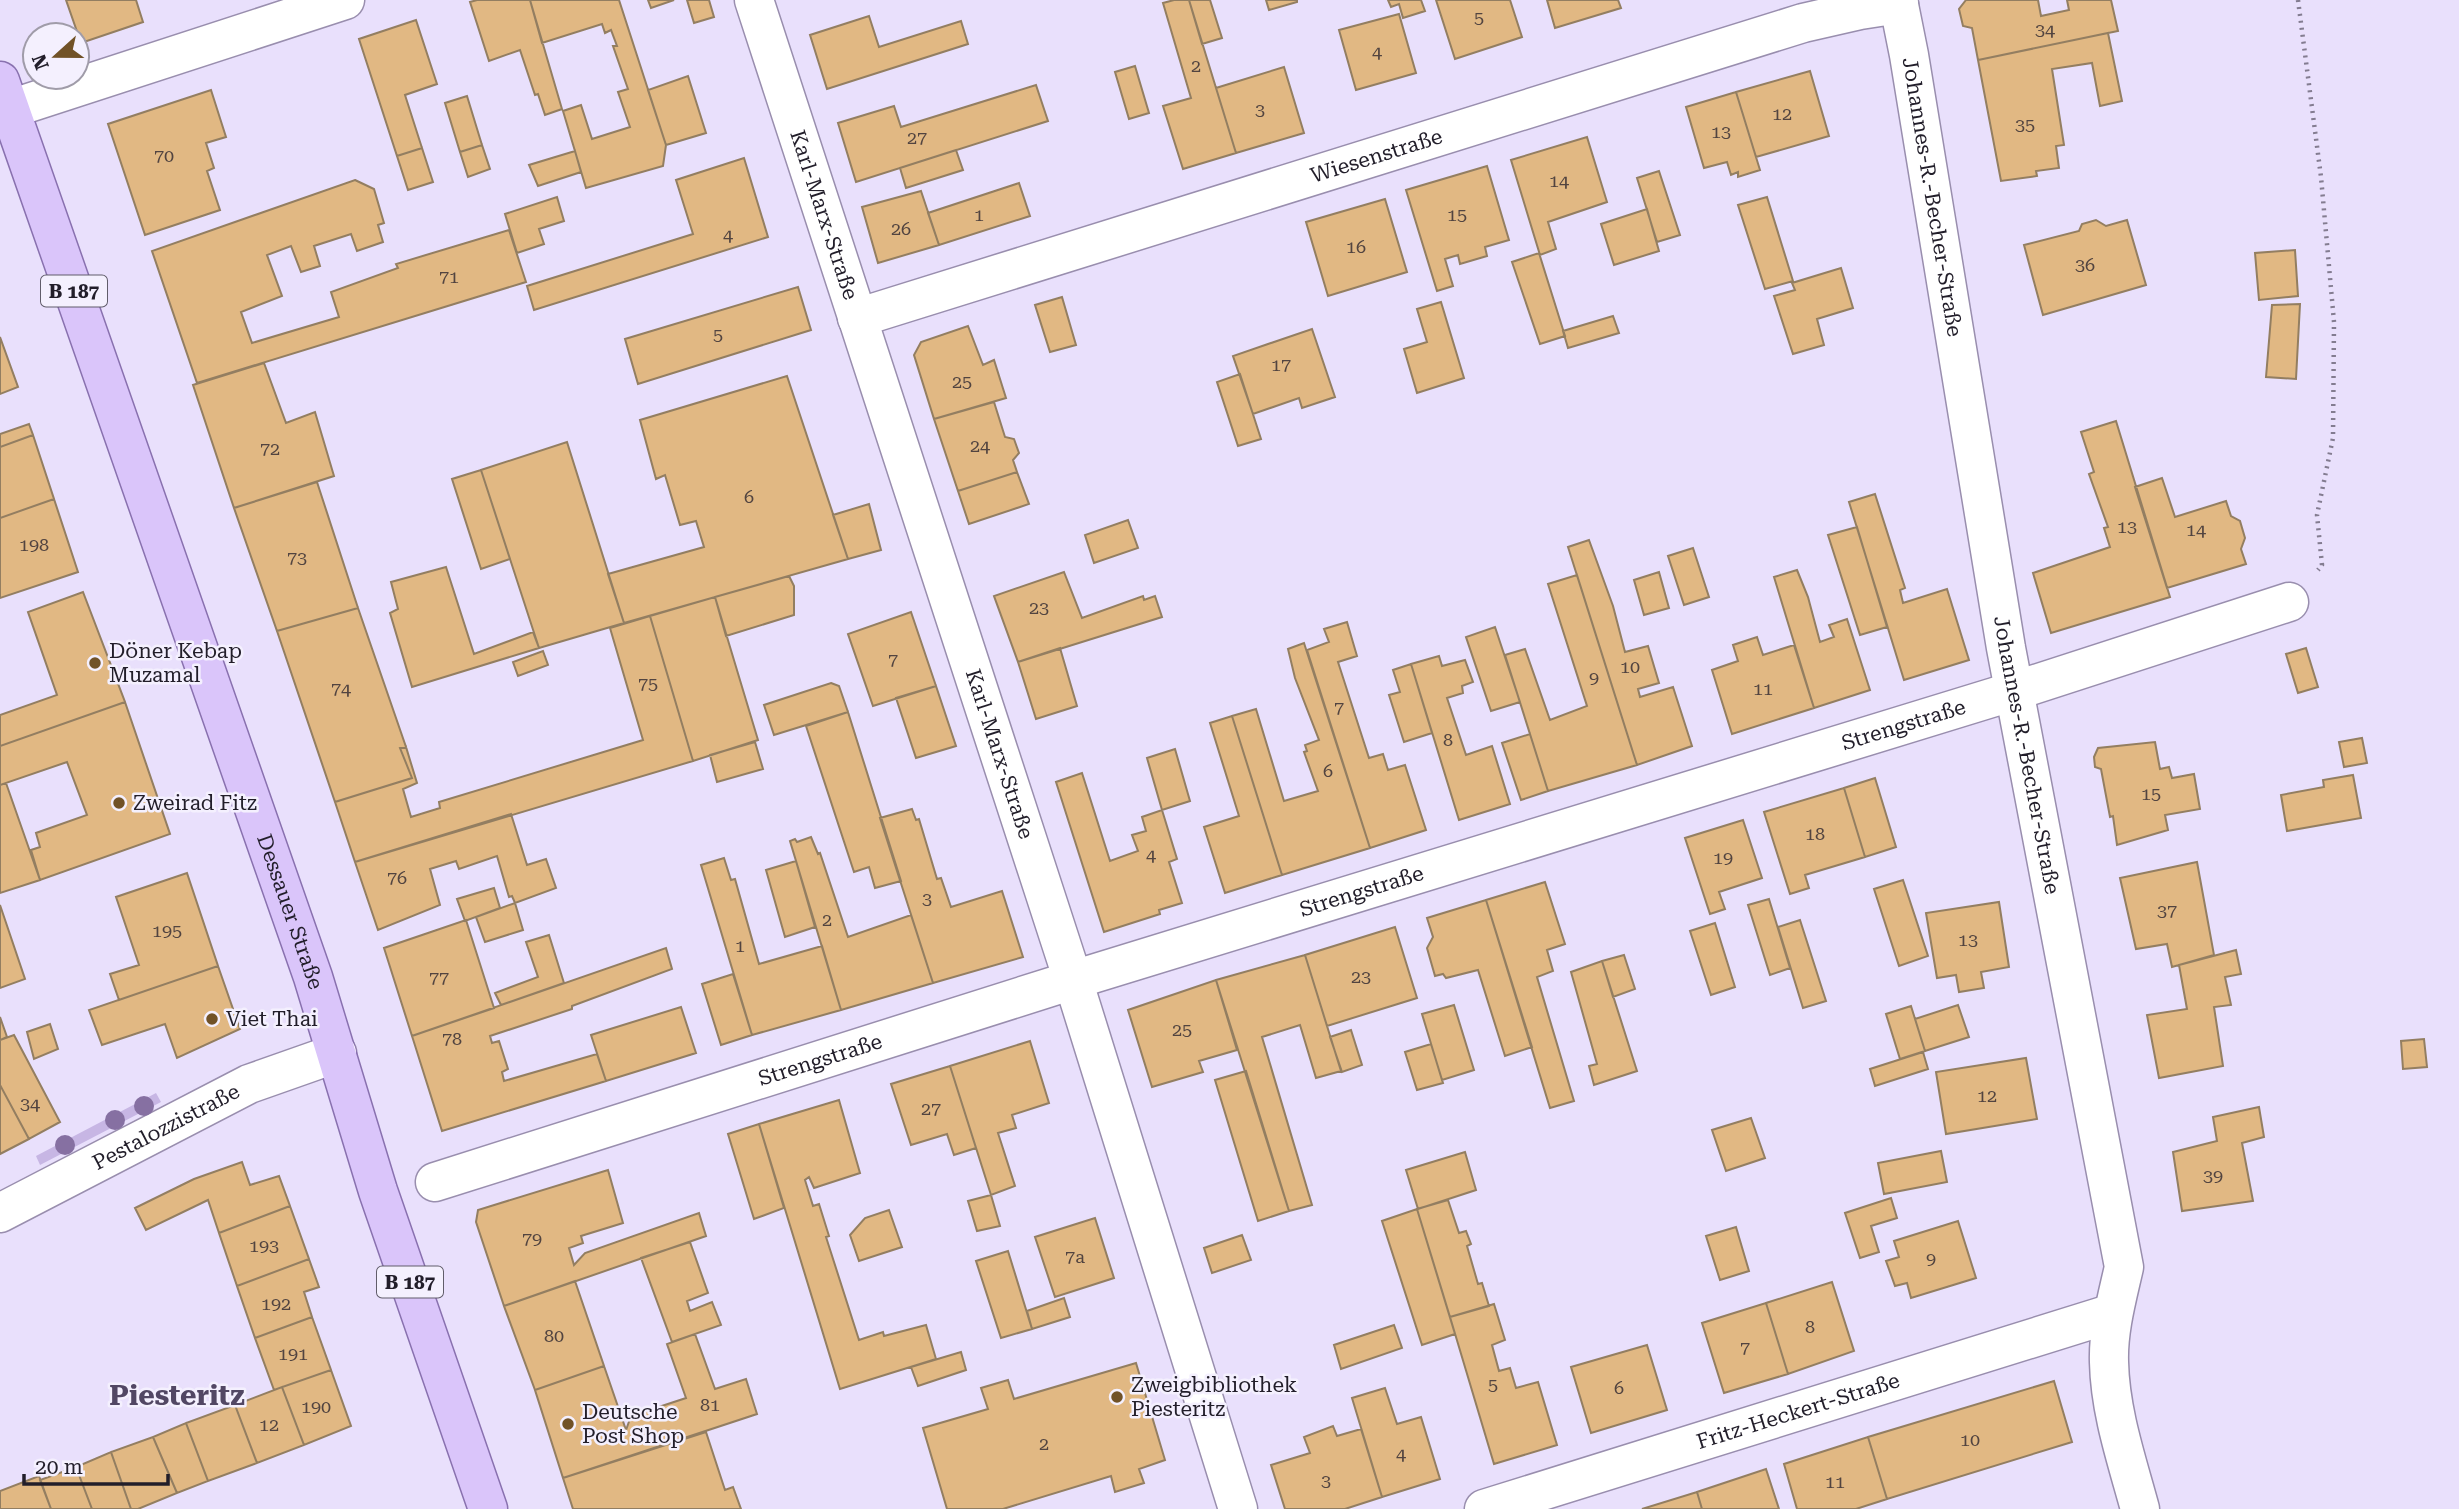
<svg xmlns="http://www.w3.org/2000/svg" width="2459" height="1509" viewBox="0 0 2459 1509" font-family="'Roboto Serif',serif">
	<rect width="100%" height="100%" fill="#e9e0fc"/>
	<path fill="#c7b6e4" d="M156 1093 161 1102 40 1165 36 1156Z"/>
	<path fill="#e1b883" stroke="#937e61" stroke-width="2" d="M66 0H136L143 22 81 43Z
		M477 0H530L562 109 545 115 538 94 535 95 520 50 489 61 470 2Z
		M530 0H619L666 145 663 166 586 188 563 111 581 105 592 139 630 127 618 92 628 89 613 46H617L611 30 605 33 602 24 542 43Z
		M648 0H674L651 8Z
		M687 0H709L714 17 694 23Z
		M1174 0H1189L1236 153 1183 169 1163 106 1191 98 1163 3Z
		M1189 0H1210L1222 38 1202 44Z
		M1266 0H1297V2L1269 10Z
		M1388 0H1421L1425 11 1403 18 1399 4 1391 7Z
		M1436 0H1510L1522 37 1455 59Z
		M1547 0H1618L1621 8 1555 28Z
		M1966 0H2038L2041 16 2069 10 2067 0H2111L2118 31 1978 60 1972 28 1963 26 1959 9Z
		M1399 14 1416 73 1356 90 1339 30Z
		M869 16 879 47 961 21 968 44 827 89 810 35Z
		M416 20 437 84 405 95 422 148 397 156 359 39Z
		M2108 33 2122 101 2100 106 2092 63 2052 69 2064 145 2056 146 2059 168 2036 171 2037 176 2001 181 1978 60Z
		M1135 66 1149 113 1129 119 1115 72Z
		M1284 67 1304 133 1236 153 1216 88Z
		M1810 71 1829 136 1756 157 1736 92Z
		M688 76 706 133 666 145 648 90Z
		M1036 85 1048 121 856 182 838 123 894 106 901 127Z
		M211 90 226 137 206 143 214 168 207 171 220 210 145 235 108 124Z
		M1736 92 1760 170 1738 177V172L1731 175 1727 162 1704 168 1686 107Z
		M467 96 482 145 460 152 445 103Z
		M1587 137 1607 202 1548 222 1556 249 1540 255 1511 160Z
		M482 145 490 169 468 177 460 152Z
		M422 148 433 182 408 190 397 156Z
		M956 150 963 170 906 188 900 168Z
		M575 151 581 172 538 186 529 165Z
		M744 158 768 237 534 310 527 286 693 234 676 180Z
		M1487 166 1509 240 1485 247 1487 256 1460 264 1458 255 1445 259 1453 286 1437 291 1406 190Z
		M1659 171 1680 235 1657 242 1637 178Z
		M355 180 374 189 384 223 378 225 383 242 357 251 351 234 314 246 320 266 301 272 291 246 267 255 282 296 241 312 252 343 339 317 331 292 398 268 396 264 509 230 526 282 197 383 152 251Z
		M1019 183 1030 216 939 245 928 213Z
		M921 191 939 245 878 263 862 207Z
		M557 197 564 221 539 229 544 244 517 253 505 214Z
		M1767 197 1793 281 1765 289 1738 205Z
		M1385 199 1407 272 1328 296 1306 222Z
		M1647 209 1659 251 1614 265 1601 224Z
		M2096 220 2106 226 2127 220 2146 285 2043 315 2024 245 2079 231 2082 224Z
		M2295 250 2298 296 2259 300 2255 253Z
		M1539 253 1565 336 1540 344 1512 262Z
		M1841 268 1853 308 1817 319 1824 345 1793 354 1774 296 1795 290 1792 283Z
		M798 287 811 330 638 384 625 339Z
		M1062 297 1076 345 1050 352 1035 305Z
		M1441 302 1464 378 1417 393 1404 349 1427 342 1417 309Z
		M2300 304 2296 379 2266 377 2272 305Z
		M1613 316 1619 333 1568 348 1563 331Z
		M968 326 983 365 994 360 1006 398 934 419 914 355 921 342Z
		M1312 329 1335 397 1302 408 1299 398 1253 414 1233 356Z
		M0 337 18 387 0 394Z
		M264 363 286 423 315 412 334 476 234 508 193 385Z
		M1240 374 1261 439 1238 446 1217 382Z
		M787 376 848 559 624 623 608 574 704 547 696 521 680 525 665 475 656 479 640 420Z
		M994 402 1005 437 1014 439 1019 453 1013 460 1017 472 958 491 934 419Z
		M2116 421 2170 597 2051 633 2033 573 2110 547 2104 528 2108 527 2089 474 2094 472 2081 432Z
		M29 424 33 435 0 447V434Z
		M33 435 54 499 0 518V447Z
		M567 442 624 623 539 648 481 470Z
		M481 470 510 559 481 569 452 479Z
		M1017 472 1029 504 969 524 958 491Z
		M2162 478 2175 517 2226 501 2231 516 2240 521 2245 538 2241 549 2246 564 2167 588 2135 487Z
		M317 482 358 608 277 631 234 508Z
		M1875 494 1905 588 1900 590 1903 603 1947 589 1969 660 1904 680 1849 502Z
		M54 499 78 572 0 598V518Z
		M869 504 881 550 848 559 833 515Z
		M1128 520 1138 548 1094 563 1085 535Z
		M1857 527 1887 627 1860 635 1828 535Z
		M1589 540 1613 606 1625 652 1648 646 1659 683 1638 689 1640 697 1673 687 1692 746 1637 765 1568 547Z
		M1693 548 1709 597 1684 605 1668 556Z
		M446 567 474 654 533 632 539 648 412 687 390 613 398 609 391 582Z
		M1797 570 1808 597 1820 642 1834 637 1829 625 1847 619 1870 690 1814 708 1774 577Z
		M1064 572 1082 618 1143 596 1144 600 1155 596 1162 617 1018 662 994 596Z
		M1659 572 1669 608 1644 615 1634 580Z
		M1577 575 1637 765 1548 791 1505 655 1525 649 1550 720 1587 706 1548 584Z
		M789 576 794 586V615L726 636 715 597Z
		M83 592 125 702 0 746V715L57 695 28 612Z
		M715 597 758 740 693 761 650 616Z
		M358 608 406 747 400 748 412 778 335 802 277 631Z
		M911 612 936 686 873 706 848 634Z
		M650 616 693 761 355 862 335 802 412 778 400 748 406 747 417 783 403 789 411 817 440 808 439 802 643 740 610 628Z
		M1347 622 1357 656 1338 662 1369 758 1383 754 1388 770 1405 765 1426 830 1370 848 1307 650 1329 642 1324 629Z
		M1495 627 1520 702 1491 711 1466 637Z
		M1757 637 1763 655 1794 645 1814 708 1732 734 1712 670 1738 661 1733 645Z
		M1304 643 1370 848 1282 875 1232 716 1256 709 1284 801 1318 791 1304 752 1307 751 1305 745 1319 740 1295 678 1288 649Z
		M1060 648 1077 706 1036 719 1018 662Z
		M2306 648 2318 687 2298 693 2286 654Z
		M543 651 548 665 518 676 513 662Z
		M1439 656 1442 666 1465 660 1473 682 1462 686 1463 693 1447 698 1466 755 1492 746 1510 804 1459 820 1411 664Z
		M1411 664 1432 733 1404 742 1389 695 1400 692 1393 670Z
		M831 683 839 686 848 712 774 735 764 705Z
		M936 686 956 746 916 758 896 698Z
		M125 702 170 834 40 880 31 850 40 847 36 833 87 815 67 762 0 785V746Z
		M848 712 901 881 875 888 869 867 854 872 806 726Z
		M1232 716 1282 875 1225 893 1204 827 1239 816 1210 723Z
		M1530 734 1548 791 1521 800 1502 743Z
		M2362 738 2367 763 2344 767 2339 742Z
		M755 742 763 769 717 782 710 755Z
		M2155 742 2160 769 2169 767 2172 778 2194 774 2200 809 2165 815 2168 830 2117 845 2113 816 2110 817 2101 769 2095 767 2094 757 2098 748Z
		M1175 749 1190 801 1162 810 1147 758Z
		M1082 773 1110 861 1138 851 1132 835 1146 831 1142 817 1162 810 1177 859 1169 862 1182 903 1159 910 1160 914 1104 932 1056 782Z
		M2353 775 2361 818 2287 831 2281 795 2324 787 2323 780Z
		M1875 778 1896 847 1865 857 1844 788Z
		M6 783 40 880 0 893V785Z
		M1844 788 1865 857 1805 875 1809 888 1790 894 1764 812Z
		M912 809 916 820 919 819 937 879 941 878 951 907 1002 891 1023 957 933 983 880 818Z
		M511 814 527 865 546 859 556 888 515 903 512 896 509 897 497 856 459 869 456 861 430 869 440 905 378 930 355 862Z
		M1743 820 1762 878 1719 892 1725 909 1710 914 1685 838Z
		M811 837 818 854 820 853 848 937 911 915 933 983 841 1010 790 841 795 839 797 842Z
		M724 858 731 880 735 879 759 964 822 946 841 1010 752 1035 701 865Z
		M796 861 815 927 785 937 766 870Z
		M2197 862 2214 955 2172 967 2167 944 2136 949 2120 878Z
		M187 873 218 966 119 1000 110 974 139 965 116 897Z
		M1903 880 1928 956 1899 966 1874 889Z
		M1545 882 1565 944 1547 950 1553 971 1537 977 1574 1101 1550 1108 1486 900Z
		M494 888 500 908 465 921 457 899Z
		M1769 899 1790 968 1770 975 1748 905Z
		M1486 900 1532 1047 1505 1056 1478 970 1446 978 1443 974 1435 976 1427 948 1433 937 1427 918Z
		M1999 902 2009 967 1981 972 1984 988 1959 992 1956 975 1937 978 1926 913Z
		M515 903 523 930 485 942 476 917Z
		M0 905 25 979 0 988Z
		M466 920 494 1008 412 1036 384 948Z
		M1800 920 1826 1001 1803 1008 1778 927Z
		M1715 923 1735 987 1711 995 1690 931Z
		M1395 927 1417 998 1327 1026 1305 955Z
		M549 935 564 983 501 1005 495 993 538 977 526 942Z
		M666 948 672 969 572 1006V1009L490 1036 492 1043 499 1041 508 1069 502 1072 504 1081 597 1054 606 1081 442 1131 412 1036Z
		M2236 950 2241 974 2225 977 2231 1005 2214 1007 2223 1066 2159 1078 2147 1015 2187 1009 2179 965Z
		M1305 955 1341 1071 1316 1078 1300 1025 1262 1037 1312 1205 1289 1211 1216 980Z
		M1624 955 1635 989 1613 997 1602 961Z
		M1602 961 1637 1071 1594 1085 1589 1066 1597 1064 1571 972Z
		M218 966 240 1029 177 1058 165 1024 102 1045 89 1010Z
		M733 974 752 1035 721 1045 702 984Z
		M1216 980 1237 1050 1199 1061 1203 1072 1152 1087 1128 1010Z
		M1454 1005 1474 1070 1442 1080 1422 1014Z
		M1958 1005 1969 1037 1925 1051 1915 1019Z
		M1911 1006 1925 1051 1900 1059 1886 1014Z
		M681 1007 696 1053 606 1081 591 1035Z
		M0 1017 7 1037 0 1040Z
		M50 1024 58 1049 34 1059 27 1032Z
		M1351 1030 1362 1065 1342 1072 1330 1037Z
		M14 1035 60 1122 29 1139 0 1085V1040Z
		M2424 1039 2427 1067 2403 1069 2401 1041Z
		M1030 1041 1049 1103 1012 1115 1016 1128 998 1133 1015 1186 991 1195 950 1066Z
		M1431 1044 1443 1083 1417 1090 1405 1052Z
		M1923 1052 1928 1069 1875 1086 1870 1069Z
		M2026 1058 2037 1119 1946 1134 1936 1072Z
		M950 1066 976 1148 954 1155 947 1134 911 1145 891 1084Z
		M1246 1071 1289 1211 1258 1221 1215 1080Z
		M0 1085 29 1139 0 1154Z
		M839 1100 860 1173 814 1188 809 1177 805 1180 813 1206 819 1204 829 1236 826 1237 859 1340 883 1332 884 1336 926 1325 936 1359 840 1389 759 1124Z
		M2259 1107 2264 1137 2242 1143 2253 1201 2182 1211 2173 1152 2217 1141 2213 1117Z
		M1751 1118 1765 1158 1726 1171 1712 1130Z
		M759 1124 784 1208 754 1219 728 1134Z
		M1941 1151 1947 1182 1884 1194 1878 1163Z
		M1465 1152 1476 1190 1418 1209 1406 1170Z
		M242 1162 250 1185 279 1176 290 1206 219 1233 208 1200 146 1230 135 1208 194 1179Z
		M608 1170 623 1223 581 1236 583 1243 569 1248 574 1265 585 1253 699 1213 706 1236 504 1306 476 1222 478 1210Z
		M991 1195 1000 1226 977 1231 968 1201Z
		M1891 1198 1897 1218 1871 1226 1879 1252 1860 1258 1845 1213Z
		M1448 1200 1459 1233 1466 1231 1471 1244 1467 1246 1478 1284 1482 1283 1489 1306 1450 1317 1417 1209Z
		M290 1206 309 1259 237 1286 219 1233Z
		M1417 1209 1455 1334 1422 1345 1382 1221Z
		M889 1210 902 1247 859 1261 850 1235 865 1218Z
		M1095 1218 1114 1278 1055 1297 1035 1237Z
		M1958 1221 1976 1278 1911 1298 1907 1283 1895 1286 1886 1261 1899 1257 1894 1241Z
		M1736 1227 1749 1271 1720 1280 1706 1236Z
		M1242 1235 1251 1260 1212 1273 1204 1248Z
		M690 1242 708 1293 687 1301 690 1311 712 1302 721 1325 672 1342 641 1258Z
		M1008 1251 1032 1329 1001 1338 976 1261Z
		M309 1259 319 1287 304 1292 312 1317 255 1338 237 1286Z
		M575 1281 604 1366 535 1390 504 1306Z
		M1832 1282 1854 1351 1788 1374 1766 1303Z
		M1064 1298 1070 1317 1032 1329 1027 1311Z
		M1766 1303 1788 1374 1724 1393 1702 1323Z
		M1494 1304 1505 1340 1492 1345 1499 1371 1510 1368 1516 1388 1538 1382 1557 1445 1494 1464 1450 1317Z
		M312 1317 331 1370 274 1390 255 1338Z
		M1394 1325 1402 1348 1341 1369 1334 1345Z
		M695 1334 715 1389 746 1379 757 1414 563 1478 535 1390 604 1366 626 1430 631 1416 686 1398 667 1344Z
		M1647 1345 1667 1410 1591 1433 1571 1367Z
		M961 1352 966 1370 918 1386 911 1367Z
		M1136 1363 1165 1460 1139 1469 1144 1483 1115 1492 1111 1476 1003 1509H947L923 1428 988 1409 981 1388 1008 1380 1014 1399Z
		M331 1370 351 1426 304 1445 282 1387Z
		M2054 1381 2072 1442 1887 1499 1868 1437Z
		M282 1387 304 1445 257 1463 235 1405Z
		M1385 1388 1397 1424 1421 1417 1440 1479 1382 1497 1352 1398Z
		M235 1405 257 1463 208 1481 186 1423Z
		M186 1423 208 1481 177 1493 153 1437Z
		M1333 1426 1337 1436 1361 1429 1382 1497 1345 1509H1285L1271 1465 1310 1453 1304 1437Z
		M706 1432 725 1490 733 1487 741 1509H573L563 1478Z
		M153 1437 177 1493 138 1509H131L111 1452Z
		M1868 1437 1887 1499 1856 1509H1797L1784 1464Z
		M111 1452 131 1509H92L76 1467Z
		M76 1467 92 1509H51L40 1480Z
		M1766 1469 1779 1509H1702L1697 1492Z
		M39 1476 51 1509H0V1491Z
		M1697 1492 1702 1509H1642Z"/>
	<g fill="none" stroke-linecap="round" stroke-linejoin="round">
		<defs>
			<g id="minor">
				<path id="s1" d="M754 0 1073 980 1238 1509"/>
				<path id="s2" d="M1898 0 1909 55 2006 648 2124 1267C2117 1298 2108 1330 2109 1362 2110 1412 2127 1461 2140 1509"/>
				<path d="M10 109 345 0"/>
				<path id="s3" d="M857 318 1803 23 1860 10 1899 4"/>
				<path id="s4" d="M435 1182 1073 980 2014 691 2289 602"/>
				<path id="s5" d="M0 1213 249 1084 337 1053"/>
				<path id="s6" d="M1484 1509 2113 1313"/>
			</g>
			<g id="primary">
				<path id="s7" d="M0 81 313 977 378 1191 488 1509"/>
			</g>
		</defs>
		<use href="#minor" stroke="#998eae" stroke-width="41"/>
		<use href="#primary" stroke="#8971af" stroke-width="41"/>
		<path stroke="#837c90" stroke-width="4.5" stroke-dasharray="2 5" stroke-linecap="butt" d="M2298 0 2321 177 2334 322 2333 438 2317 515 2322 565 2318 570"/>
		<use href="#minor" stroke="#fff" stroke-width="38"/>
		<use href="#primary" stroke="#dac5fa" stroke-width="38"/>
	</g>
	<g fill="#8670a2">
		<circle cx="144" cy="1106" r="10"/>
		<circle cx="115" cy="1120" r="10"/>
		<circle cx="65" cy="1145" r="10"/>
	</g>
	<g fill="#715227" stroke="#f4f0fe" stroke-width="2.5">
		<circle cx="95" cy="663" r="7"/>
		<circle cx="119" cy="803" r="7"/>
		<circle cx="212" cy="1019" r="7"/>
		<circle cx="1117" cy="1397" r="7"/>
		<circle cx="568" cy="1424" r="7"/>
	</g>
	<g text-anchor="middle" stroke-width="5" stroke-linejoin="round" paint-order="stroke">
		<g font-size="18" fill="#524440">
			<text x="1479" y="24">5</text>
			<text x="2045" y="36">34</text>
			<text x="1377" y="58">4</text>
			<text x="1196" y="72">2</text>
			<text x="1260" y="116">3</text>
			<text x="1782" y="120">12</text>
			<text x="2025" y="131">35</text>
			<text x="1721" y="138">13</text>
			<text x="917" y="144">27</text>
			<text x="164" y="162">70</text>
			<text x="1559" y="187">14</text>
			<text x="979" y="221">1</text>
			<text x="1457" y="221">15</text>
			<text x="901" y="235">26</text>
			<text x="728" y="241">4</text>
			<text x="1356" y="253">16</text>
			<text x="2085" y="271">36</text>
			<text x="449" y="283">71</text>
			<text x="718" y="341">5</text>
			<text x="1281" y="371">17</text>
			<text x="962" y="388">25</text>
			<text x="980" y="452">24</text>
			<text x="270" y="455">72</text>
			<text x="749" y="503">6</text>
			<text x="2127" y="533">13</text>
			<text x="2196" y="536">14</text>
			<text x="34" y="551">198</text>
			<text x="297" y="564">73</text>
			<text x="1039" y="614">23</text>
			<text x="893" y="666">7</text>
			<text x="1630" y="673">10</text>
			<text x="1594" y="684">9</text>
			<text x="648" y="690">75</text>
			<text x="341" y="695">74</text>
			<text x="1763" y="695">11</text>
			<text x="1339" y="714">7</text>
			<text x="1448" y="746">8</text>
			<text x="1328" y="777">6</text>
			<text x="2151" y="800">15</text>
			<text x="1815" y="840">18</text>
			<text x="1151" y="861">4</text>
			<text x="1723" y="864">19</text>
			<text x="397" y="884">76</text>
			<text x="927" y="905">3</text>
			<text x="2167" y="917">37</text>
			<text x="827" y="926">2</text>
			<text x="167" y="937">195</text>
			<text x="1968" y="946">13</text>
			<text x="740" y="952">1</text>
			<text x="1361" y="983">23</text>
			<text x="439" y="984">77</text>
			<text x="1182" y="1036">25</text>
			<text x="452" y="1045">78</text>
			<text x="1987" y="1102">12</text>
			<text x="30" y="1110">34</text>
			<text x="931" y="1115">27</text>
			<text x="2213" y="1182">39</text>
			<text x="532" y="1245">79</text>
			<text x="264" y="1252">193</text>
			<text x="1075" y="1263">7a</text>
			<text x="1931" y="1265">9</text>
			<text x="276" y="1310">192</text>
			<text x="1810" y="1333">8</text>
			<text x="554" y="1342">80</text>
			<text x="1745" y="1354">7</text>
			<text x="293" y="1360">191</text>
			<text x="1493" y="1391">5</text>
			<text x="1619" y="1394">6</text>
			<text x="710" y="1411">81</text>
			<text x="316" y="1413">190</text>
			<text x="269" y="1431">12</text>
			<text x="1970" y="1446">10</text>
			<text x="1044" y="1450">2</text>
			<text x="1401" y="1460">4</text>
			<text x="1326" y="1487">3</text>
			<text x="1835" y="1488">11</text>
		</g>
		<g fill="#f4f0fe" stroke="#615d6a" stroke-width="2">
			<rect x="41" y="275.5" width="66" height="31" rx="5"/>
			<rect x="377" y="1266.5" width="66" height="31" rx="5"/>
		</g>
		<g font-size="19" font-weight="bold" fill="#221e2a">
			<text x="74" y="298">B 187</text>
			<text x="410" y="1289">B 187</text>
		</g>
		<g font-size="21" fill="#221e2a" stroke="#f4f0fe">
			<text dy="7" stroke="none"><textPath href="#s3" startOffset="544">Wiesenstraße</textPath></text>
			<text dy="7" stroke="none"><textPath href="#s2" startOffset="200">Johannes-R.-Becher-Straße</textPath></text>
			<text dy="7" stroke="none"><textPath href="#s1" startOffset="226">Karl-Marx-Straße</textPath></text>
			<text dy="7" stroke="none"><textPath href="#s4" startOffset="1538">Strengstraße</textPath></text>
			<text dy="7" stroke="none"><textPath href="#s1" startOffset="793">Karl-Marx-Straße</textPath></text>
			<text dy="7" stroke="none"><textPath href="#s2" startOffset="766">Johannes-R.-Becher-Straße</textPath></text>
			<text dy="7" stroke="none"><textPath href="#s4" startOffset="971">Strengstraße</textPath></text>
			<text dy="7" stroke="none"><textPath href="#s7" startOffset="880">Dessauer Straße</textPath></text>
			<text dy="7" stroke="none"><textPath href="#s4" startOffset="404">Strengstraße</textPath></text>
			<text dy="7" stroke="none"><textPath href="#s5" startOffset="187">Pestalozzistraße</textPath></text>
			<text dy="7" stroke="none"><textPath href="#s6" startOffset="329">Fritz-Heckert-Straße</textPath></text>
		</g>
		<g font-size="21" fill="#221e2a" stroke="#f4f0fe" text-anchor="start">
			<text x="109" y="658">Döner Kebap<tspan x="109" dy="24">Muzamal</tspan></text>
			<text x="133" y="810">Zweirad Fitz</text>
			<text x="226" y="1026">Viet Thai</text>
			<text x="1131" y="1392">Zweigbibliothek<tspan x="1131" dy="24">Piesteritz</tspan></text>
			<text x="582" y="1419">Deutsche<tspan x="582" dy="24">Post Shop</tspan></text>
		</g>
		<g font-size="28" font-weight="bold" fill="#524764" stroke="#f4f0fe">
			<text x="177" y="1405">Piesteritz</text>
		</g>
	</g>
	<g transform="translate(56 56) rotate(249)"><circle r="33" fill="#f4f0fe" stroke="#a09ca9" stroke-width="2"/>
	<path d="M0-5L12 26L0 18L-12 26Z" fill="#715227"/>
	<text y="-10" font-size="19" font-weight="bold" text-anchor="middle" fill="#221e2a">N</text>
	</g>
	<path d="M24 1474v10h144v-10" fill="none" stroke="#221e2a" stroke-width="3.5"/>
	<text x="35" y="1474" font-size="21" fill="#221e2a" stroke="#f4f0fe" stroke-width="5" paint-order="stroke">20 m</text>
</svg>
